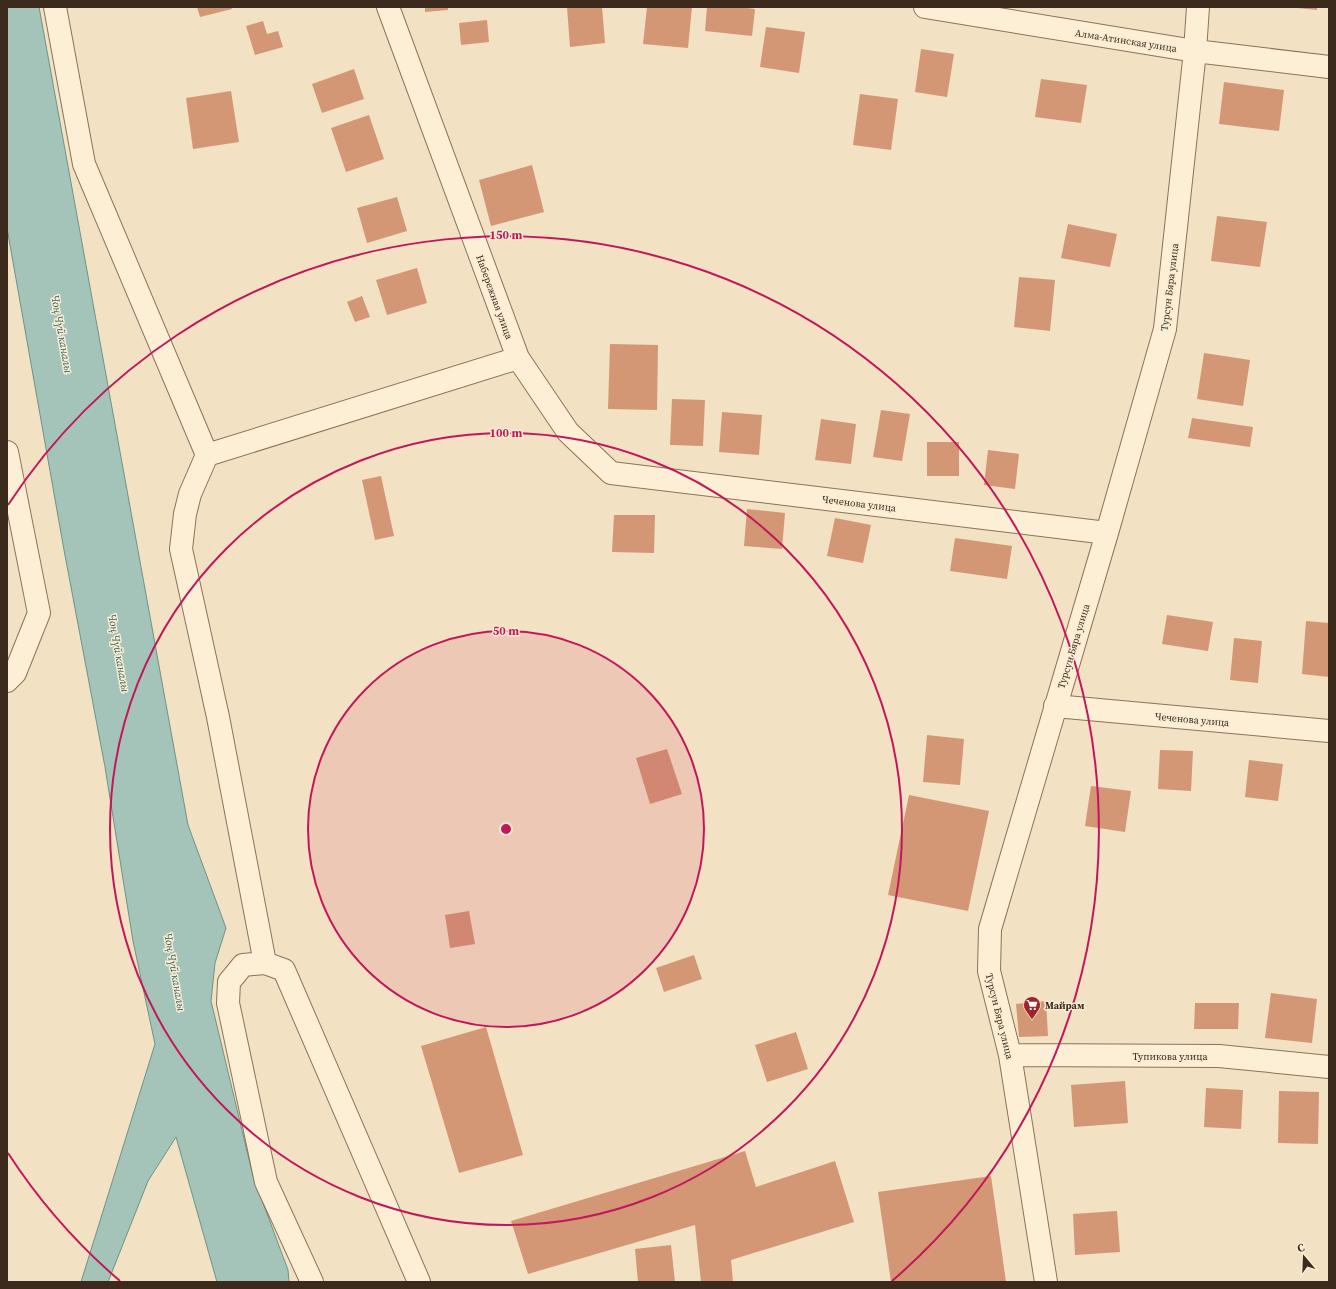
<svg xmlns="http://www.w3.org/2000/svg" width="1336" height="1289" viewBox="0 0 1336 1289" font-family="'Source Serif 4',serif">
	<rect width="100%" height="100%" fill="#f2e1c2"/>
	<path fill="#a5c4b9" stroke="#6a9487" d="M7 7H39L188 825 226 928 215 963 211 1001 253 1176 288 1270 289 1282H217L176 1137 148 1181 108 1282H81L155 1044 133 941 105 767 64 550 7 228Z"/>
	<path fill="#d39775" d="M197 7H231L232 9 200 17Z
		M425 7H448V10L425 12Z
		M567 7H602L605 43 570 47Z
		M647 7H692L688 48 643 44Z
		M707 7H738L755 9 752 36 705 31Z
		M1297 7H1317V10L1297 8Z
		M487 20 489 42 461 45 459 23Z
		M263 21 267 34 278 31 283 47 255 55 246 26Z
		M766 27 805 32 799 73 760 67Z
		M921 49 954 54 947 97 915 92Z
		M354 69 364 99 322 113 312 84Z
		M1041 79 1087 85 1081 123 1035 117Z
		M1224 82 1284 90 1279 131 1219 124Z
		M231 91 239 142 193 149 186 98Z
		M860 94 898 99 891 150 853 145Z
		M369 115 384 159 346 172 331 128Z
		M532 165 544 212 491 226 479 180Z
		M397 197 407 231 367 243 357 208Z
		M1217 216 1267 222 1260 267 1211 261Z
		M1068 224 1117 234 1110 267 1061 258Z
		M417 268 427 303 387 315 376 280Z
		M1019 277 1055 280 1050 331 1014 327Z
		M362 296 370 317 355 322 347 302Z
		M610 344 658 345 657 410 608 409Z
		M1204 353 1250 360 1243 406 1197 399Z
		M672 399 705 400 703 446 670 445Z
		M881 410 910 414 902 461 873 457Z
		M722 412 762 415 759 455 719 452Z
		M1192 418 1253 427 1250 447 1188 438Z
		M821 419 856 424 851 464 815 460Z
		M927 442H959V476H927Z
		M988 450 1019 454 1015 489 984 485Z
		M381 476 394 536 375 540 362 480Z
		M747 509 785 513 782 549 744 546Z
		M614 515H655L654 553 612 552Z
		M835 518 871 525 863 563 827 556Z
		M955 538 1012 546 1007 579 950 571Z
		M1167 615 1213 622 1208 651 1162 644Z
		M1306 621 1329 623V677L1302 674Z
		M1234 638 1262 641 1258 683 1230 680Z
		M927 735 964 739 960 785 923 782Z
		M667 749 682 794 650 804 636 758Z
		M1160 750 1193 751 1191 791 1158 789Z
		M1249 760 1283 764 1278 801 1245 797Z
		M1091 786 1131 791 1125 832 1085 826Z
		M909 795 989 811 968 911 888 895Z
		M469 911 475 944 450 948 445 915Z
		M694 955 702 979 664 992 656 968Z
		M1271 993 1317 999 1312 1043 1265 1038Z
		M1046 1001 1048 1036 1019 1037 1016 1004Z
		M1195 1003H1239L1238 1029H1194Z
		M486 1027 523 1155 459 1173 421 1046Z
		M796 1032 808 1069 767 1082 755 1045Z
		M1125 1081 1128 1123 1074 1127 1071 1085Z
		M1206 1088 1243 1090 1241 1129 1204 1127Z
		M1279 1091 1319 1092 1318 1144 1278 1143Z
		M745 1151 756 1187 835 1161 854 1222 731 1260 733 1282H701L695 1225 528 1274 511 1221Z
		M991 1176 1006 1282H891L878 1192Z
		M1117 1211 1120 1252 1075 1255 1073 1214Z
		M671 1245 675 1282H638L635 1249Z"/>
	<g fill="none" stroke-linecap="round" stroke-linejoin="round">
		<defs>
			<path id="minor" d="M55 7 84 164 207 455 518 358
				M388 7 518 358 568 432 611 473 1107 533
				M925 7 1195 51 1329 67
				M7 452 39 613 15 673 7 681
				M207 455 190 494 185 514 181 549 218 717 265 963
				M1055 706 1329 731
				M1010 1055 1219 1056 1329 1067
				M312 1282 266 1182 228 1003 229 982 243 965 265 963 284 970 419 1282
				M1046 1282 1010 1055 989 971 990 929 1107 533 1165 329 1195 51 1198 7"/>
		</defs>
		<use href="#minor" stroke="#8e7257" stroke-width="24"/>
		<use href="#minor" stroke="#fcefd6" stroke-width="22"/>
	</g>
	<circle cx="506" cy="829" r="198" fill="#c2185b" fill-opacity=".12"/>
	<g fill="none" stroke="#c2185b" stroke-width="2">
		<circle cx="506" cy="829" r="198"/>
		<circle cx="506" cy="829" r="396"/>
		<path d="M120 1281A594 594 0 0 1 8 1153M8 505A594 594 0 1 1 892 1281"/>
	</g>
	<defs>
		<symbol id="supermarket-pin" viewBox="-11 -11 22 30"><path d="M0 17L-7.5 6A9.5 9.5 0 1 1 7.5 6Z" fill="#a22229" stroke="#f9ecd3"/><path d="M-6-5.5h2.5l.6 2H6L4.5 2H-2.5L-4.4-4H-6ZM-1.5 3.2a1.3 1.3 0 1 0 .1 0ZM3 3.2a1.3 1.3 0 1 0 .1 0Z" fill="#fff"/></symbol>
	</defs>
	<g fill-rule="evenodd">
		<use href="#supermarket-pin" x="1022" y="995" width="20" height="27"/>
	</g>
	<g text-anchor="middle" stroke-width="3" stroke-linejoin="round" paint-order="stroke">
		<g font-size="10" fill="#3c2a1d" stroke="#f9ecd3">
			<text transform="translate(1126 40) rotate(9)" y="4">Алма-Атинская улица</text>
			<text transform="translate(1169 287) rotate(-83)" y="4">Турсун Бяра улица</text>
			<text transform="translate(495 297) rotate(70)" y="4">Набережная улица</text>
			<text transform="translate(859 503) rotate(7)" y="4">Чеченова улица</text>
			<text transform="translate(1073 646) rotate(-73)" y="4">Турсун Бяра улица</text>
			<text transform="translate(1192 719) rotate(5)" y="4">Чеченова улица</text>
			<text transform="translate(1000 1016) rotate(76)" y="4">Турсун Бяра улица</text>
			<text x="1170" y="1060">Тупикова улица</text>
		</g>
		<g font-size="10" font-weight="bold" fill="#3c2a1d" stroke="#f9ecd3" text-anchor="start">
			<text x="1045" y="1009">Майрам</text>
		</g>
		<g font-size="11" font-style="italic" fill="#2b5d58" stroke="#f9ecd3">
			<text transform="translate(62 334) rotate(80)" y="4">Чоң Чүй каналы</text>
			<text transform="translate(119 653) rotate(80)" y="4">Чоң Чүй каналы</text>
			<text transform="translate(175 972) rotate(80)" y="4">Чоң Чүй каналы</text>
		</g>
	</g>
	<circle cx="506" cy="829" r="6" fill="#c2185b" stroke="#f9ecd3" stroke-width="2"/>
	<g font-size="12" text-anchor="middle" font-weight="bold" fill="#c2185b" stroke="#f9ecd3" stroke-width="3" stroke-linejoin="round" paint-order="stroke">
		<text x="506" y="239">150 m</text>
		<text x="506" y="437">100 m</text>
		<text x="506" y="635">50 m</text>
	</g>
	<rect width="1336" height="1289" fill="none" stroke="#3c2a1d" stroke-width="16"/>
	<g transform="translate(1304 1257) rotate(341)" stroke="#f9ecd3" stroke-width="3" paint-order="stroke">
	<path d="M0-3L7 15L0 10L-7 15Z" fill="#3c2a1d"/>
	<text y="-6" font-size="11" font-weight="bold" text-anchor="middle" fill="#3c2a1d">С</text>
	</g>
</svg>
